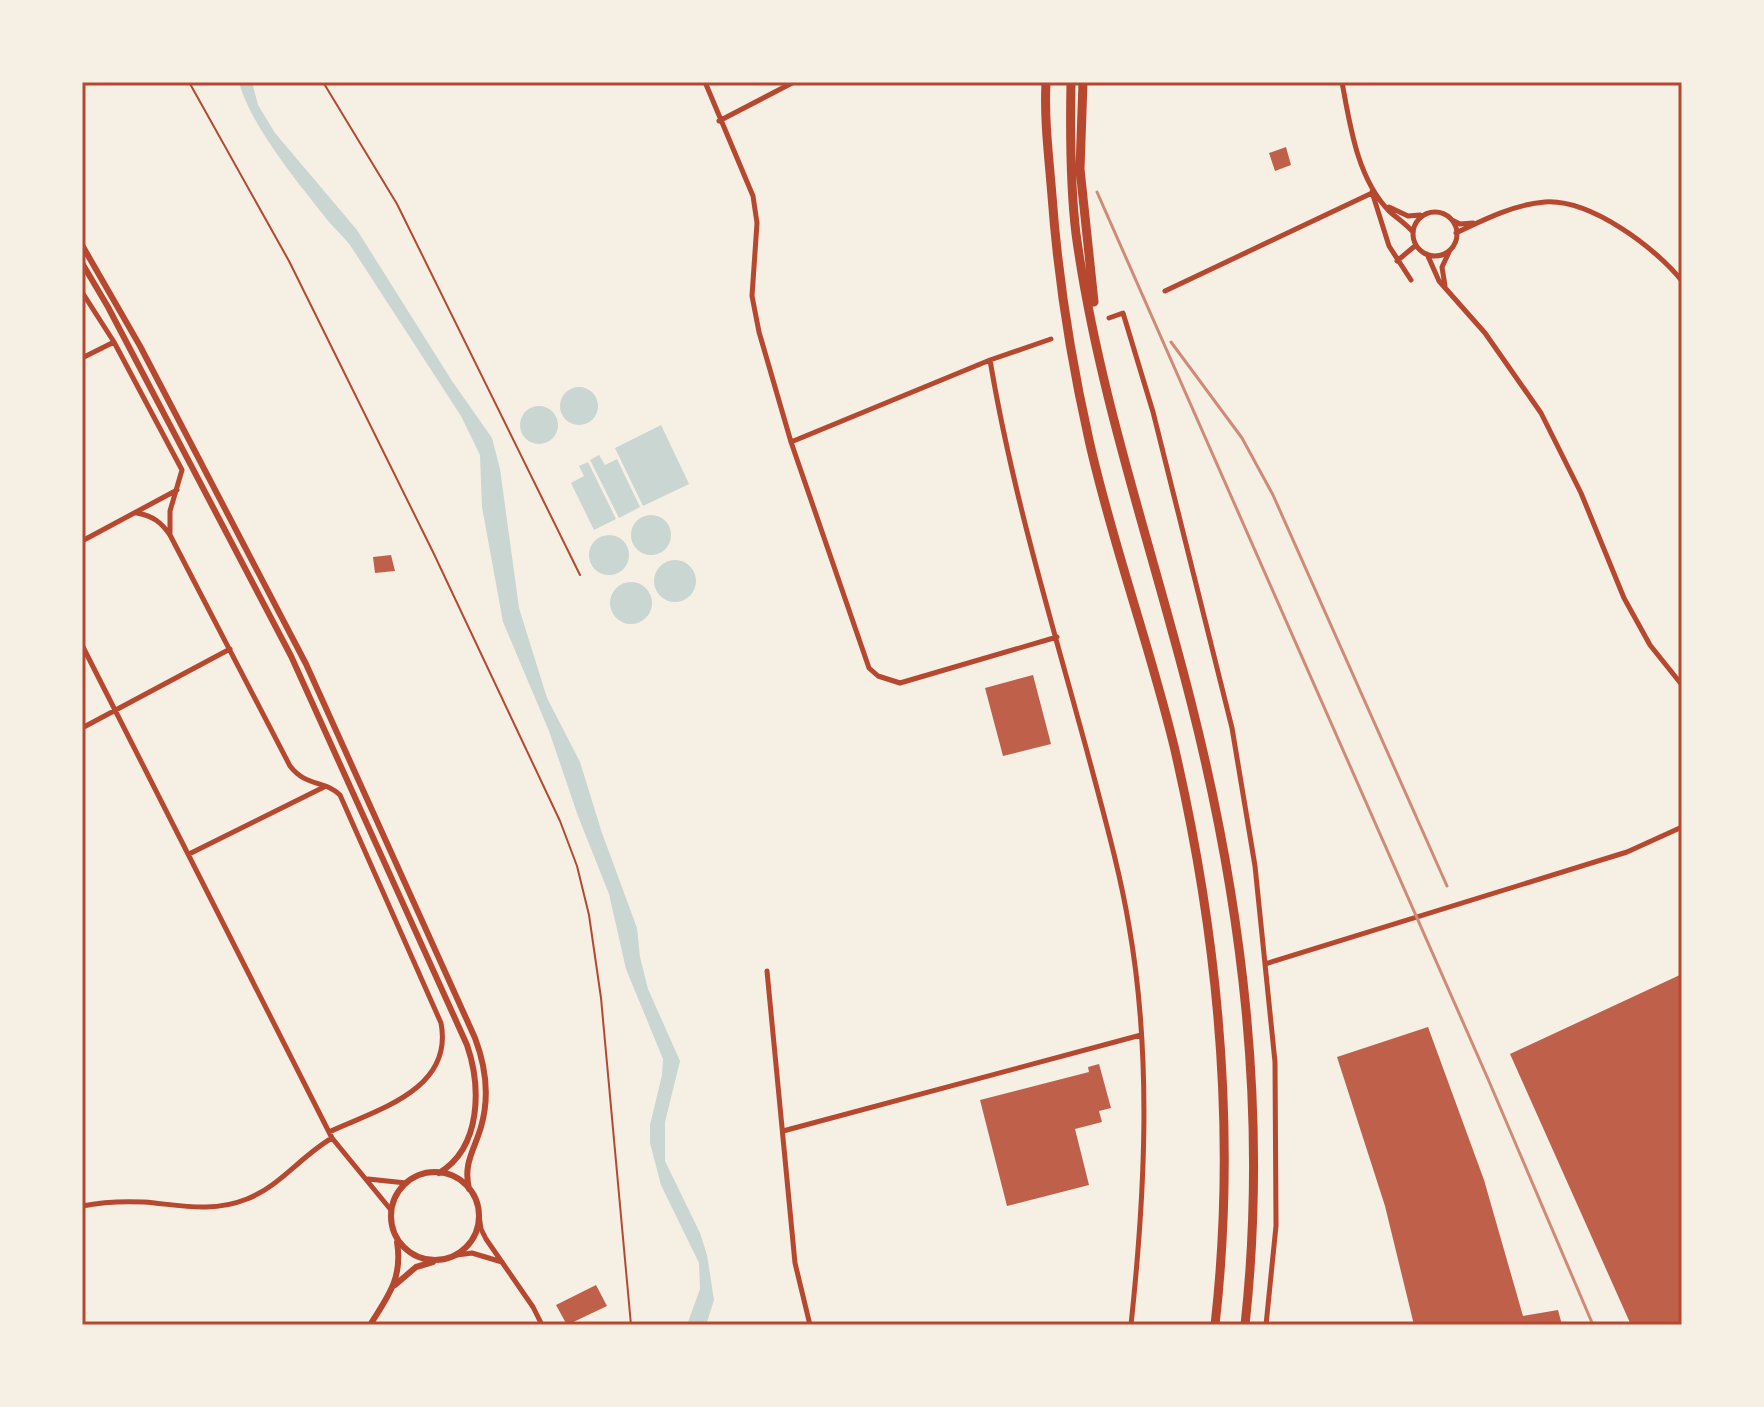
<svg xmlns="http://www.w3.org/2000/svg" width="1764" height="1407" viewBox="0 0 1764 1407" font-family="'Playfair Display',serif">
	<rect width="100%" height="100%" fill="#f6efe4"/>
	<path fill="#c9d6d2" d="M239 82H252L258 105 275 133 357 230 452 381 492 438 500 469 519 608 547 698 580 762 602 833 637 928 640 957 648 989 680 1061 665 1122V1161L700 1233 707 1255 714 1300 706 1325H687L700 1289 699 1263 661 1185 650 1143V1125L662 1075 663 1059 626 969 609 894 578 816 549 731 503 622 482 507 480 455 461 416 350 245C344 237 336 230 329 222 300 185 251 127 239 82Z
		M560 406a19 19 0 1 1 38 0a19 19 0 1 1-38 0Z
		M520 425a19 19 0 1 1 38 0a19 19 0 1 1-38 0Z
		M661 425 689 484 643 506 615 448Z
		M599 455 605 465 617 459 640 507 619 518 590 460Z
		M588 462 616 519 594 530 571 483 584 476 579 466Z
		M631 535a20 20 0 1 1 40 0a20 20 0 1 1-40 0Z
		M589 555a20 20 0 1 1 40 0a20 20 0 1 1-40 0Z
		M654 581a21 21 0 1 1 42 0a21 21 0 1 1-42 0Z
		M610 603a21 21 0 1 1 42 0a21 21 0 1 1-42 0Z"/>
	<path fill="#bf614a" d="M1286 147 1291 165 1275 171 1269 153Z
		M391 555 395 571 375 573 373 557Z
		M1033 675 1051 744 1003 756 985 688Z
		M1682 974V1325H1631L1510 1054Z
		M1428 1027 1484 1180 1523 1316 1558 1310 1562 1325H1414L1385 1206 1337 1057Z
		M1099 1064 1111 1108 1099 1111 1102 1122 1075 1129 1089 1185 1007 1206 980 1100 1089 1072 1088 1067Z
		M596 1285 607 1306 567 1325 556 1305Z"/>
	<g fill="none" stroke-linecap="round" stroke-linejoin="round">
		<path stroke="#b5482f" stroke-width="2" d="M189 82 289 261 433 552 560 821 577 866 589 915 601 998 631 1325
			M323 82 397 204 580 575"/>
		<path stroke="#b5482f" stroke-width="5" d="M705 82 753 196 757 223 752 296 759 332 791 442 869 668 878 676 900 683 1057 637
			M1342 82C1350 125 1357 178 1389 211 1397 218 1406 224 1413 232
			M719 121 794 82
			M1372 192 1389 246 1411 280
			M1389 207 1408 216 1420 215
			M1413 234a22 22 0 1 1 44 0a22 22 0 1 1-44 0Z
			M1452 220 1460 224 1473 223
			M1456 233C1483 220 1515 204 1545 202 1590 199 1655 247 1682 281
			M1427 254 1439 281 1485 333 1541 413 1581 493 1624 598 1650 645 1682 685
			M1397 261 1416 245
			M1445 286 1442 267 1450 250
			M1165 291 1372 193
			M82 292 114 342 182 470 170 511V535L290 766C306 787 325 780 340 795L441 1023C454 1090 376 1110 329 1132
			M1109 318 1123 313 1153 412 1232 728 1255 866 1275 1062 1276 1226 1266 1325
			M82 358 114 342
			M990 360C1013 498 1055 632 1091 766 1105 819 1120 872 1129 926 1152 1057 1145 1193 1131 1325
			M791 442 990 360 1051 339
			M137 513C153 516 161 522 170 535
			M82 541 177 490
			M82 645 332 1138 391 1210
			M82 728 230 649
			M189 854 324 787
			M1265 964 1627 852 1682 827
			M767 971 795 1263 810 1325
			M783 1131 1141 1035
			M368 1179 406 1183
			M82 1206C102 1202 123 1201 144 1202 180 1205 212 1213 247 1199 280 1186 301 1156 332 1138
			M479 1215 481 1229 486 1239 533 1307 542 1325
			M457 1255 472 1253 502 1262"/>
		<path stroke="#b5482f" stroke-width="6" d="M82 245 140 346 306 664 475 1038C486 1067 490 1096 481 1127 474 1151 463 1163 469 1189
			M82 263 108 307 291 656 467 1045C481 1086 482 1147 439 1173
			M391 1216a44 44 0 1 1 88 0a44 44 0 1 1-88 0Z
			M395 1285 416 1267 433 1262
			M370 1325C388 1296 403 1278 397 1242"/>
		<path stroke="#b5482f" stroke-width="9" d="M1046 82C1044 120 1049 158 1052 196 1058 278 1071 360 1089 440 1112 543 1149 643 1174 746 1218 935 1237 1132 1215 1325
			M1071 82C1070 132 1070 184 1076 234 1098 394 1152 547 1191 702 1243 907 1268 1115 1245 1325
			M1083 82 1080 169 1094 302"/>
		<path stroke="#cf8b77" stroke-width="3" d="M1097 192 1488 1079 1593 1325
			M1171 342 1242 438 1273 495 1447 886"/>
	</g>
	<rect width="1764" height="1407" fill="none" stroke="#f6efe4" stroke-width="168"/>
	<rect x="84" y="84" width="1596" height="1239" fill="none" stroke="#b5482f" stroke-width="3"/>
</svg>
